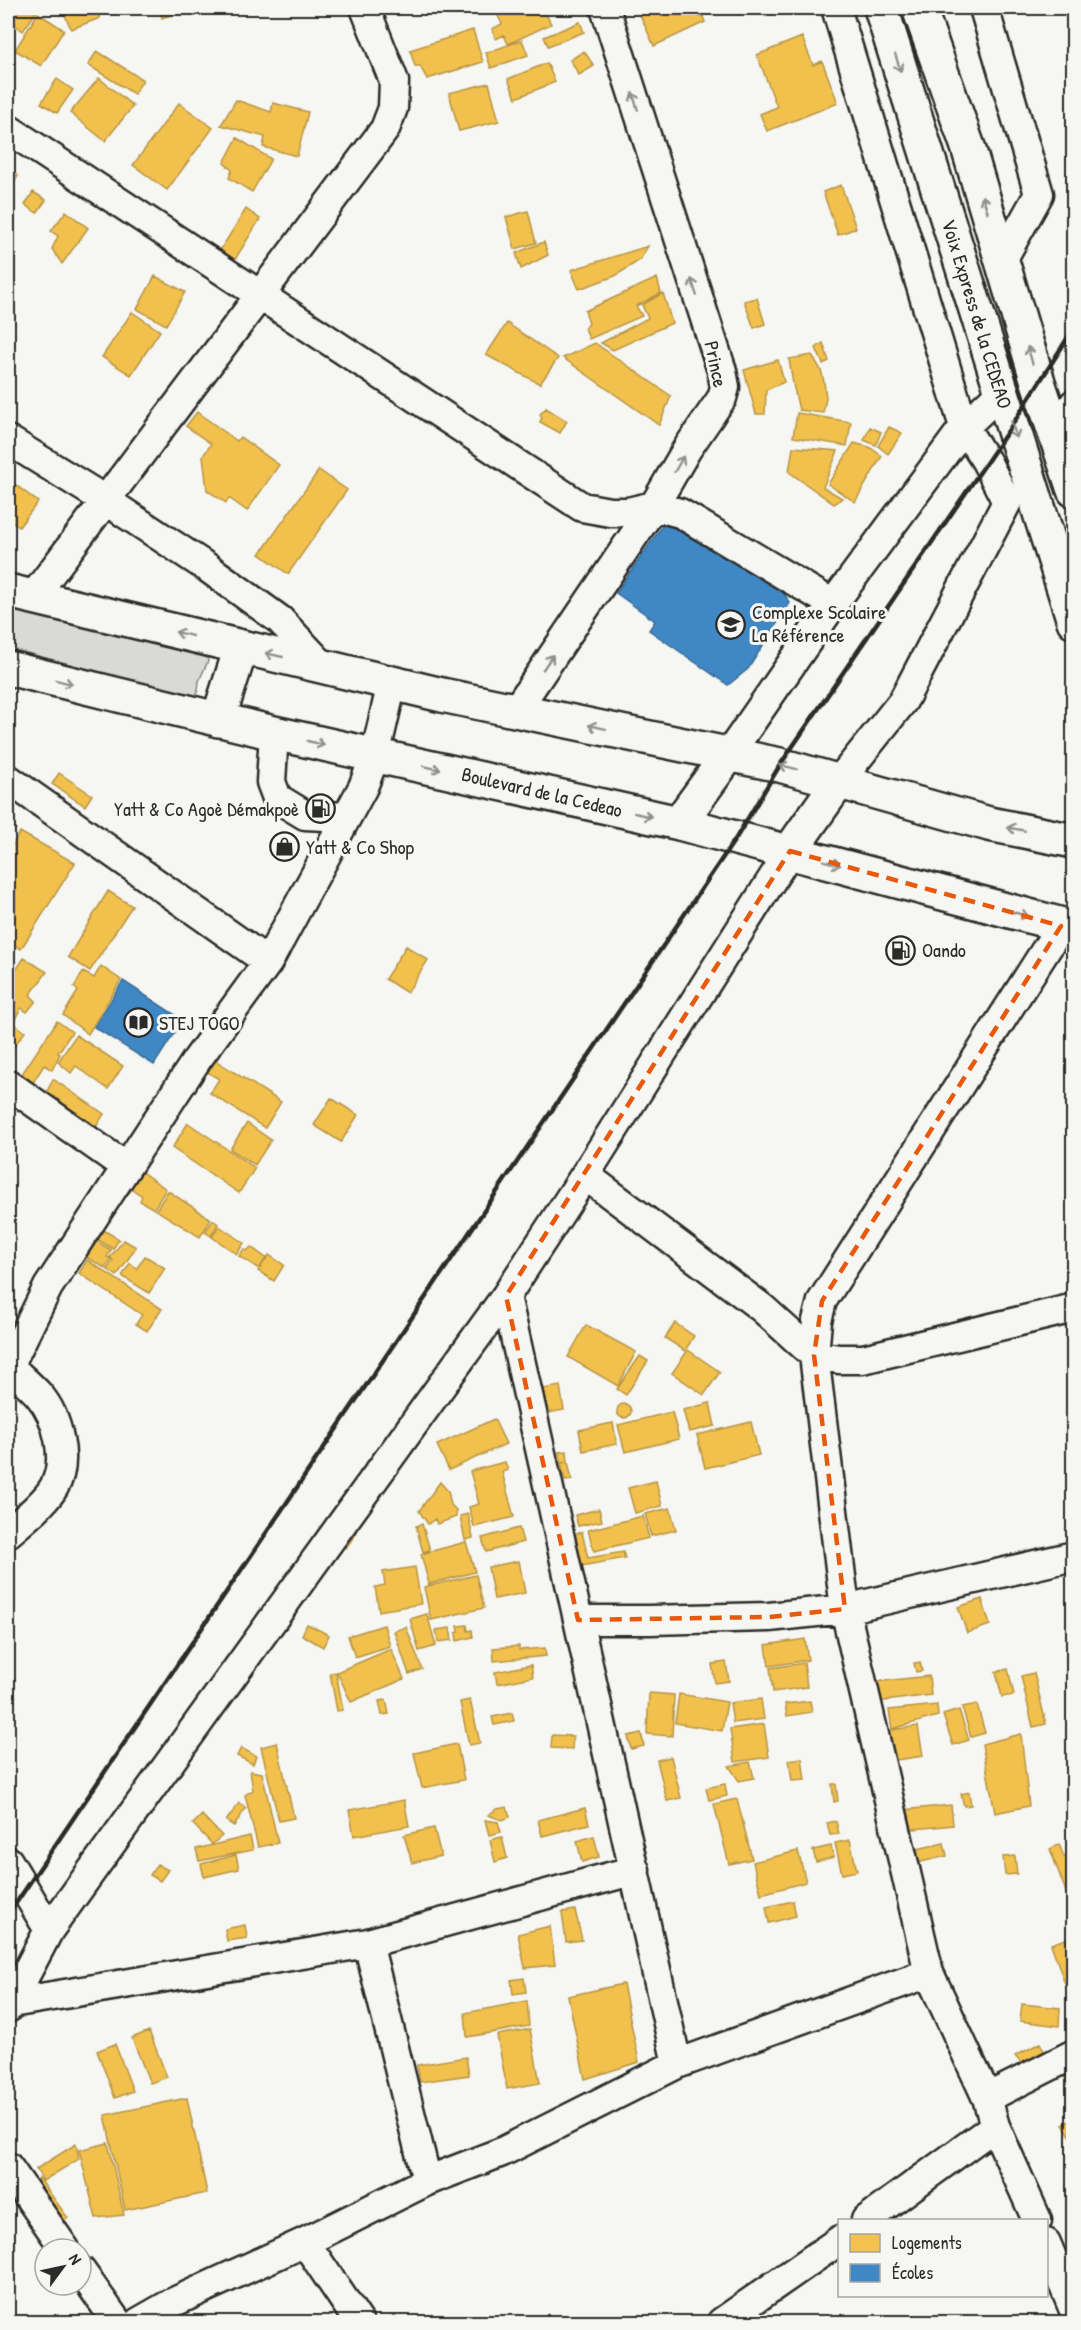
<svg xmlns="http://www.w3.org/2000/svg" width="1081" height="2330" viewBox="0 0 1081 2330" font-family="'Patrick Hand',sans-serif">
	<rect width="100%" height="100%" fill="#f6f6f2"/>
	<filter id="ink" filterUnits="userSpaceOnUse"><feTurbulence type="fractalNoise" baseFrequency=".0167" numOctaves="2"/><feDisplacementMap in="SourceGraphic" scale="12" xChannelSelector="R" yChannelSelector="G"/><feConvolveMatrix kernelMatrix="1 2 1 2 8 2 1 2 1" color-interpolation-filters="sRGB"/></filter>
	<g filter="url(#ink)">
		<path fill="#d9d9d5" stroke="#828280" stroke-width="1.5" d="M8 608 206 654 208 661 199 681 197 698 8 648Z"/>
		<path fill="#f2c14e" stroke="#b69444" stroke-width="1.5" d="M8 8H36L38 9 23 31 8 20Z
			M62 8H96L100 18 71 29Z
			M159 8H174L176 13 162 18Z
			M512 8H543L551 24 508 44 504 35 496 39 492 29 502 24 497 14Z
			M637 8H700L705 22 654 46Z
			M38 13 64 30 41 66 15 50Z
			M580 22 584 32 548 46 544 37Z
			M473 30 483 62 427 79 420 66H415L410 50Z
			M802 37 813 65 822 61 838 103 767 131 760 114 777 107 757 55Z
			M522 40 528 55 491 68 486 53Z
			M97 51 143 80 134 94 88 65Z
			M584 51 594 66 579 75 570 60Z
			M547 63 555 82 516 98 508 79Z
			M99 78 133 106 105 141 70 113Z
			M57 79 73 90 57 113 41 103Z
			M489 83 499 121 459 131 449 93Z
			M236 100 271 112 273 103 308 112 297 156 263 147 265 137 221 125Z
			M179 103 213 128 167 190 133 165Z
			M237 138 271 159 252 192 229 178 232 170 224 163Z
			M8 170 18 176 10 191 8 190Z
			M841 185 856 228 838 235 823 192Z
			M33 192 46 200 37 213 25 205Z
			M246 209 260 219 234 261 219 252Z
			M66 211 88 228 62 264 52 249 58 236 51 231Z
			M528 211 536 243 515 249 506 217Z
			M544 242 548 255 521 269 516 253Z
			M648 246 640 260 615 276 579 289 571 270Z
			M155 276 185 292 166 325 137 309Z
			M657 278 661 293 636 306 642 316 589 339 585 328 589 324 585 311Z
			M663 293 672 323 613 350 601 343 648 318 642 305Z
			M757 298 765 324 754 328 744 301Z
			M132 312 160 331 131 375 102 357Z
			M507 323 558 358 540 384 486 355Z
			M595 343 671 396 659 425 563 358Z
			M823 343 829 361 823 364 816 348Z
			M812 355 821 370 824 382 826 398 823 413 799 410 793 384 789 359Z
			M778 360 784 382 766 390 765 414H756L744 370Z
			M546 408 567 421 560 433 540 422 542 417 540 414Z
			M197 412 237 441 240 437 279 465 247 511 229 498 226 503 207 490 203 456 211 444 186 426Z
			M797 413 851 422 847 446 793 437Z
			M870 427 881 432 876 445 864 440Z
			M889 427 902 433 888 454 878 446Z
			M854 443 869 447 882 456 855 502 828 484Z
			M793 447 838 451 823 487 842 498 834 504 789 472Z
			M319 470 347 490 288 574 260 554Z
			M8 479 38 502 19 527 8 518Z
			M59 773 92 795 85 806 52 784Z
			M11 825 16 828 8 841V832Z
			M20 832 75 863 21 949 8 941V853Z
			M108 891 132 906 90 971 68 957Z
			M406 946 428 960 407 993 385 979Z
			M24 958 47 972 30 995 36 1001 27 1012 21 1008 13 1023 25 1032 8 1054V982Z
			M101 966 121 980 88 1034 63 1015 78 991 74 987 83 972 94 978Z
			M57 1021 72 1032 58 1053 60 1054 52 1070 44 1065 32 1084 22 1074Z
			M76 1035 123 1066 108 1089 76 1066 71 1073 58 1062Z
			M210 1057 281 1102 265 1128 210 1093 219 1079 202 1069Z
			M53 1079 104 1114 93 1132 80 1125 83 1118 46 1094Z
			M331 1098 358 1115 341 1142 314 1125Z
			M188 1123 255 1168 239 1193 172 1148Z
			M247 1123 271 1140 255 1165 230 1149Z
			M136 1168 166 1189 154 1209 140 1201 142 1196 132 1189 129 1193 122 1190Z
			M168 1191 211 1219 200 1237 156 1210Z
			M213 1220 218 1224 211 1236 205 1232Z
			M219 1226 244 1243 237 1254 212 1237Z
			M98 1227 119 1239 113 1249 92 1236Z
			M91 1238 111 1250 107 1257 111 1259 105 1268 81 1254Z
			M124 1240 136 1247 117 1276 107 1269 113 1260 110 1257Z
			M251 1247 266 1258 259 1269 239 1256 244 1249 247 1251Z
			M269 1255 284 1265 274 1281 258 1271Z
			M145 1256 165 1268 149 1293 122 1276 130 1263 137 1268Z
			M87 1260 162 1309 147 1331 136 1324 142 1315 79 1273Z
			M675 1323 694 1336 685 1351 665 1338Z
			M586 1325 636 1352 618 1386 568 1357Z
			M688 1350 720 1372 704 1395 672 1373Z
			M640 1356 648 1361 626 1395 617 1389Z
			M560 1386 564 1410 548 1413 543 1389Z
			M710 1403 715 1426 689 1432 683 1410Z
			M617 1411a7 7 0 1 1 14 0a7 7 0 1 1-14 0Z
			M672 1412 679 1439 625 1452 618 1425Z
			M494 1419 506 1444 449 1470 437 1445Z
			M751 1422 759 1455 705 1468 697 1435Z
			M613 1423 617 1444 583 1451 579 1430Z
			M567 1451 568 1462 561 1463 559 1452Z
			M505 1462 508 1470 502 1472 514 1517 474 1527 469 1507 479 1504 470 1471Z
			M568 1462 572 1480 565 1481 561 1463Z
			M656 1481 662 1506 635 1513 628 1488Z
			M440 1482 448 1491 451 1505 456 1510V1517L437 1524 435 1519 428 1524 419 1511Z
			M670 1508 676 1530 651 1536 645 1514Z
			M599 1509 602 1521 578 1526 575 1515Z
			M468 1514 473 1538 465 1540 460 1516Z
			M643 1516 649 1538 594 1551 588 1530Z
			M422 1524 430 1550 423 1552 416 1526Z
			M349 1527 357 1532 346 1548 338 1543Z
			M519 1528 523 1542 486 1552 482 1538Z
			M582 1532 588 1558 623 1552 625 1558 582 1566 574 1534Z
			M466 1542 475 1572 429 1584 421 1554Z
			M519 1561 525 1593 494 1599 488 1567Z
			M415 1567 421 1604 379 1611 375 1587 385 1585 383 1572Z
			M476 1575 484 1608 431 1620 424 1587Z
			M982 1599 990 1625 967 1633 958 1607Z
			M427 1614 436 1646 419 1651 410 1619Z
			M307 1624 329 1635 323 1647 302 1635Z
			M384 1625 390 1646 355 1657 348 1636Z
			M467 1625 468 1631 472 1630 473 1637 457 1641 456 1633 459 1632 458 1626Z
			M406 1627 422 1669 409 1674 394 1631Z
			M450 1628 452 1640 438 1642 436 1630Z
			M805 1639 808 1660 769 1666 766 1645Z
			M519 1646V1650L545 1648 546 1656 494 1661 493 1648Z
			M391 1649 404 1679 351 1702 337 1672Z
			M726 1662 729 1681 715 1683 712 1664Z
			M920 1662 922 1671 916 1672 914 1663Z
			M804 1663 807 1687 773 1692 770 1668Z
			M531 1665 533 1677 497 1684 495 1672Z
			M1008 1669 1014 1695 1002 1697 996 1672Z
			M336 1672 343 1710 337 1711 330 1673Z
			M1034 1673 1046 1724 1033 1727 1021 1676Z
			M929 1676 931 1695 877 1702 875 1682Z
			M649 1693 674 1695 672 1736 647 1734Z
			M679 1694 727 1702 722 1731 675 1723Z
			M761 1699 764 1719 733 1723 730 1703Z
			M386 1700 389 1714 382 1715 379 1701Z
			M470 1700 480 1743 469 1745 460 1702Z
			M810 1701 812 1712 787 1716 785 1704Z
			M977 1704 985 1733 971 1737 962 1707Z
			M937 1705 938 1716 892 1729 889 1710Z
			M959 1710 969 1740 953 1745 943 1715Z
			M512 1713 514 1721 494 1725 492 1717Z
			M764 1724 769 1757 735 1762 730 1729Z
			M918 1726 923 1756 890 1761 885 1731Z
			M641 1733 644 1746 631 1749 628 1736Z
			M1021 1734 1029 1806 995 1813 982 1744Z
			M552 1735 573 1736 572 1749 551 1748Z
			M277 1743 294 1818 279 1821 261 1747Z
			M457 1744 464 1780 422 1788 414 1753Z
			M241 1748 256 1756 253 1764 237 1756Z
			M671 1757 681 1798 667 1801 657 1760Z
			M802 1758 805 1780 792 1781 789 1760Z
			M750 1762 754 1778 739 1781 729 1766Z
			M250 1771 262 1773 278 1843 258 1847 245 1795 253 1790Z
			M725 1784 727 1796 709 1800 706 1788Z
			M832 1784H836L838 1801 834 1802Z
			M969 1792 971 1805 964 1806 961 1794Z
			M737 1799 752 1859 729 1864 714 1804Z
			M404 1800 409 1826 354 1836 349 1810Z
			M239 1803 246 1808 234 1826 226 1821Z
			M951 1805 953 1825 905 1830 903 1810Z
			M507 1807 510 1817 502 1820 488 1815 497 1809Z
			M585 1808 589 1824 542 1836 538 1820Z
			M202 1815 222 1836 212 1844 193 1824Z
			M485 1820 498 1822 501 1832 489 1835Z
			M836 1821 839 1834 830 1835 827 1823Z
			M434 1828 441 1856 412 1863 404 1835Z
			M250 1836 253 1850 199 1861 196 1849Z
			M594 1836 599 1857 582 1862 577 1841Z
			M502 1837 507 1858 495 1862 490 1840Z
			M850 1840 857 1871 842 1874 835 1843Z
			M944 1843 947 1856 912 1864 908 1851Z
			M1059 1844 1064 1857 1074 1855V1913L1050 1849Z
			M831 1846 834 1857 816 1862 813 1850Z
			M798 1851 806 1882 761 1894 753 1862Z
			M236 1855 239 1869 204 1877 201 1864Z
			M1015 1856 1017 1874 1005 1875 1003 1857Z
			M157 1864 168 1870 160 1881 150 1875Z
			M793 1901 796 1916 769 1923 766 1907Z
			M575 1910 582 1940 566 1942 562 1912Z
			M245 1925 247 1938 227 1941 225 1929Z
			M550 1926 555 1965 525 1968 518 1934Z
			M1074 1936V2009L1051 1944Z
			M524 1978 526 1992 513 1994 511 1980Z
			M623 1984 639 2062 585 2079 568 1996Z
			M527 2001 529 2026 467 2037 465 2013Z
			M1022 2004 1060 2008 1059 2026 1020 2021Z
			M530 2029 540 2083 507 2089 497 2035Z
			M149 2031 167 2077 150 2083 132 2038Z
			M1040 2043 1044 2051 1022 2064 1015 2056Z
			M115 2044 133 2091 115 2098 97 2051Z
			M466 2057 469 2075 420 2082 417 2065Z
			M1074 2064V2094L1062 2072Z
			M187 2098 207 2193 125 2210 105 2115Z
			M1074 2118V2136L1071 2137 1063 2125Z
			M108 2143 124 2215 96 2218 79 2150Z
			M76 2144 79 2159 43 2181 36 2169Z
			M39 2178 68 2218 55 2227 27 2187Z"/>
		<path fill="#3f88c5" stroke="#396c97" stroke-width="1.5" d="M671 513 783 592 790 603 748 669 728 685 649 630 655 621 616 593Z
			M123 981 183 1020 154 1065 94 1027Z"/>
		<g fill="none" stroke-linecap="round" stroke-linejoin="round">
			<defs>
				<path id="minor" d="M836 8 964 427 986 461 1007 502 903 701 840 780
					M984 8 1039 194 1002 260
					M8 129 582 507 610 512H628L654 506 680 513 833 604
					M1055 432 1074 404
					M8 440 105 500 208 568 280 620 323 666
					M33 597 385 129 393 108 394 81 365 8
					M516 710 654 506 687 449 722 398 725 387 722 371 605 8
					M274 733 271 782 277 798 305 815 346 817
					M729 754 833 604 964 427 1002 391
					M8 779 268 962
					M8 1084 126 1167
					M585 1175 762 1308 814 1355 839 1359H863L1074 1308
					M506 1296 677 2064
					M8 1533C22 1521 45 1503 54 1487 69 1461 58 1417 39 1395 30 1385 19 1376 9 1366L48 1287 196 1061 268 962 363 787 375 756 392 683
					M578 1620H649L769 1617 845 1609 1074 1556
					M8 1861 49 1930
					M368 1943 427 2181
					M11 2003 368 1943 635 1870
					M8 2008 49 1930 506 1296 585 1175 790 851
					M987 2098 1074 2054
					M8 2167 65 2249
					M866 2220 995 2126
					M1037 2220 995 2126 987 2098 929 1973 845 1609 814 1355 817 1321 822 1301 1061 926
					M305 2242 359 2322
					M1046 2243 1074 2310
					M81 2271 117 2322
					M139 2322 174 2302 305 2242 427 2181 502 2152 677 2064 929 1973
					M722 2322 840 2240"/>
				<path id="major" d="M881 8 1074 621
					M919 8 968 147 1038 382 1074 490
					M8 591 442 695 780 765 989 824 1074 841
					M8 668 274 733 679 823 1074 928
					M218 720 241 648
					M679 823 729 754
					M790 851 840 780"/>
			</defs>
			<use href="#minor" stroke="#2b2b2b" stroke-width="33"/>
			<use href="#major" stroke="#2b2b2b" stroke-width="38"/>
			<use href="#minor" stroke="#f6f6f2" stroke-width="28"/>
			<use href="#major" stroke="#f6f6f2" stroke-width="33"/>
			<path stroke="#2b2b2b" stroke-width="4.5" d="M8 1915 736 838 780 765 1012 425 1074 328"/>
		</g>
		<defs><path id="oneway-shaft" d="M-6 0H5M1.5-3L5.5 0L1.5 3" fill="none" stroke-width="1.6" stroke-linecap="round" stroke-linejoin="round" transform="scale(1.5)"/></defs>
		<g stroke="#90908e">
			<use href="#oneway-shaft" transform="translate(898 63) rotate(72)"/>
			<use href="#oneway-shaft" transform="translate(635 101) rotate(-108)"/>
			<use href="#oneway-shaft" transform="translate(985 204) rotate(-107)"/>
			<use href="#oneway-shaft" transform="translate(694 287) rotate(-108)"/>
			<use href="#oneway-shaft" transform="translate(1030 355) rotate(-106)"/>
			<use href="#oneway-shaft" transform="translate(1014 430) rotate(73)"/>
			<use href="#oneway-shaft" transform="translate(679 464) rotate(-60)"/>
			<use href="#oneway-shaft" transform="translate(184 634) rotate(-166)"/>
			<use href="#oneway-shaft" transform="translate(274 655) rotate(-167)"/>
			<use href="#oneway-shaft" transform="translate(548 662) rotate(-56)"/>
			<use href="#oneway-shaft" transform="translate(64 682) rotate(14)"/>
			<use href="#oneway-shaft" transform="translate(597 727) rotate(-168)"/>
			<use href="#oneway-shaft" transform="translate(316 743) rotate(13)"/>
			<use href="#oneway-shaft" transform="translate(788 767) rotate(-166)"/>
			<use href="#oneway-shaft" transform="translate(432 768) rotate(13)"/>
			<use href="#oneway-shaft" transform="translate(643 815) rotate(13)"/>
			<use href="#oneway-shaft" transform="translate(1016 829) rotate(-169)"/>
			<use href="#oneway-shaft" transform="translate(832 863) rotate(15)"/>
			<use href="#oneway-shaft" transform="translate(1020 914) rotate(16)"/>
		</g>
	</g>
	<path fill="none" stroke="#e8590c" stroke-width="4.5" stroke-dasharray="12 8" stroke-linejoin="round" d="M790 851 1061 926 822 1301 814 1355 845 1609 769 1617 578 1620 506 1296Z"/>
	<defs>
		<symbol id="school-ring" viewBox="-11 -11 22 22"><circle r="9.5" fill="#f6f6f2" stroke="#2b2b2b" stroke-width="1.5"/><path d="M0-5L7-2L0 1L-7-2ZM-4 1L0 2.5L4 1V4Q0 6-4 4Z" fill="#2b2b2b"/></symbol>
		<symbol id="fuel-ring" viewBox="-11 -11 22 22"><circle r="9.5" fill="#f6f6f2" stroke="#2b2b2b" stroke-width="1.5"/><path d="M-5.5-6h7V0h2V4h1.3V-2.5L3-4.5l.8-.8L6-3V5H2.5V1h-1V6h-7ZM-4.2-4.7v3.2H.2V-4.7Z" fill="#2b2b2b"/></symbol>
		<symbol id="shop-ring" viewBox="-11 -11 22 22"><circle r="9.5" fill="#f6f6f2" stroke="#2b2b2b" stroke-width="1.5"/><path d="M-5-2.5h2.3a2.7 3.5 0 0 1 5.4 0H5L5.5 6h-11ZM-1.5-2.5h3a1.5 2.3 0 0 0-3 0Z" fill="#2b2b2b"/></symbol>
		<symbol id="library-ring" viewBox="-11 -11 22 22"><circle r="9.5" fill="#f6f6f2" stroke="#2b2b2b" stroke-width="1.5"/><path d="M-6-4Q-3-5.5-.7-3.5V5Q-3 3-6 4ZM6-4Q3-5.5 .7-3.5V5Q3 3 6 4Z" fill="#2b2b2b"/></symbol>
	</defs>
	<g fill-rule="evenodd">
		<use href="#school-ring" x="714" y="608" width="33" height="33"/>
		<use href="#fuel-ring" x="304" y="792" width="33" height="33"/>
		<use href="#shop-ring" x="268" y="830" width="33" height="33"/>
		<use href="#fuel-ring" x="884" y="934" width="33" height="33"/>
		<use href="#library-ring" x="122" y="1006" width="33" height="33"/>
	</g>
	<g text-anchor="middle" stroke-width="6" stroke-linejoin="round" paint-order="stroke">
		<g font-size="20" fill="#2b2b2b" stroke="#f6f6f2">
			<text transform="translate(977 314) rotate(73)" y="7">Voix Express de la CEDEAO</text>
			<text transform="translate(716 364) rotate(78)" y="7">Prince</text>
			<text transform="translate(542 792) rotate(13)" y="7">Boulevard de la Cedeao</text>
		</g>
		<g font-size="20" fill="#2b2b2b" stroke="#f6f6f2" text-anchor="start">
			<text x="752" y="619">Complexe Scolaire<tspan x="752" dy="23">La Référence</tspan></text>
			<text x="299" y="816" text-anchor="end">Yatt &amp; Co Agoè Démakpoè</text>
			<text x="306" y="854">Yatt &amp; Co Shop</text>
			<text x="922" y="957">Oando</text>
			<text x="159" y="1030">STEJ TOGO</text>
		</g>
	</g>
	<rect width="1081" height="2330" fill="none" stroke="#f6f6f2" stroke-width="30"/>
	<rect x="15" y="15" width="1051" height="2300" fill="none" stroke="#2b2b2b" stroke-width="2" filter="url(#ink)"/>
	<rect x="838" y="2219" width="210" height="78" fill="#f6f6f2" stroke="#a5a5a2" stroke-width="1.5"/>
	<rect x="850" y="2234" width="30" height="18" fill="#f2c14e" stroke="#a5a5a2" stroke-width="1.5"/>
	<text x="892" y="2249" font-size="18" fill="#2b2b2b">Logements</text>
	<rect x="850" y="2264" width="30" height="18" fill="#3f88c5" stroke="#a5a5a2" stroke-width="1.5"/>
	<text x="892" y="2279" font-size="18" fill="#2b2b2b">Écoles</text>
	<g transform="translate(63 2267) rotate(57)"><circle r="28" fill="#f6f6f2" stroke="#a5a5a2" stroke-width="1.5"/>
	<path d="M0-4.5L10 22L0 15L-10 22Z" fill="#2b2b2b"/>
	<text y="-9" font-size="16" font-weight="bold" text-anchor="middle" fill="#2b2b2b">N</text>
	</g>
</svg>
